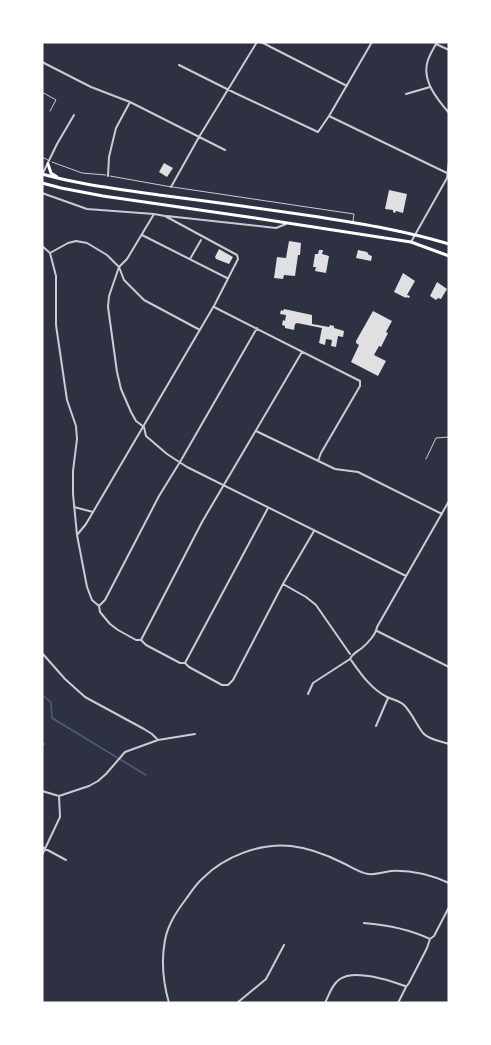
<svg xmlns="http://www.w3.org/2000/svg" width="491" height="1045" viewBox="0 0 491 1045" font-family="Manrope,sans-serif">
	<rect width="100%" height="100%" fill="#2d3142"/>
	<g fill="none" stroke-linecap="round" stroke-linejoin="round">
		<path stroke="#4f5d75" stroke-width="1.5" d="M42 695 51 702 52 718 146 775"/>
	</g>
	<path fill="#e0e0e3" d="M164 163 173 168 167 177 159 172Z
		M389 190 407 194 403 213 396 211 395 213 393 212V210L385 209Z
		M289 241 301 243 300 255H298L295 276 284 275 283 279 274 278 277 257 286 258Z
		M219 249 233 257 229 264 216 259 215 257Z
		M319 250H323L322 254 329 256 326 273 315 271 316 267H313L315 254H318Z
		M358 250 367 252 369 255 372 256 371 261 356 258Z
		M403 273 415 281 407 295 410 296 409 298 406 297V298L394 292Z
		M437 282 447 289 441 299 438 298 436 300 430 296Z
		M284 309 312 315V324L329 327 330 325 334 326V328L344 331 343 337 338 336 336 347 331 346 332 340 326 339 325 345 319 343 322 328 297 323 295 324 294 330 285 328V326L282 325 283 320 285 321 286 315 280 314 281 310 283 311Z
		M373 311 392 321 386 332 388 333 381 347 379 346 374 355 386 361 378 376 351 362 359 345 356 343V341Z"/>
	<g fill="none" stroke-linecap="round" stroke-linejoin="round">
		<path stroke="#caccd0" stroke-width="1" d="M42 92 56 100 50 111
			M42 157 48 160
			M52 162 82 173 106 175
			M110 176 166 186 354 214 353 221
			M426 459 436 438 449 437"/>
		<path stroke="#caccd0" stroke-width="2" d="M261 42 347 86
			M437 42C434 48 430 54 428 60 421 80 437 99 449 113
			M436 44 449 50
			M42 62 91 87 130 102 225 150
			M179 65 235 93 318 132 329 116 372 42
			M406 94 430 87
			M329 116 449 174
			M42 175 57 144 74 115
			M108 176 109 157 116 128 130 102
			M171 187 199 137 257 42
			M42 193 87 209 154 214 165 216 237 255 238 259 215 304 86 524 77 535
			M154 214 127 259 119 267 109 296 108 307 117 372 121 389 131 412 136 421 144 427 146 436 167 454 187 467 406 576
			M167 216 276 228 286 224
			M142 235 227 278
			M411 242 447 178 449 161
			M42 246 50 253 56 276V325L67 400 76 426 77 439 73 471V494L77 535 87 587 92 600 99 606 100 612 110 624 118 630 136 640H141L146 645 180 663H185L189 667 222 685H228L233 680 283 584 314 531
			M50 253 68 243 76 241 87 243 107 255 119 267 124 280 144 300 200 330
			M190 259 201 240
			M214 307 360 381V386L321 453 318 461
			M256 431 335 469 358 472 442 514
			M74 507 93 512
			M283 584 306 597 316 605 350 654
			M99 606 105 600 159 496 180 462 257 328
			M377 631 449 667
			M141 640 202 522 302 352
			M42 653 65 679 85 697 144 729 152 734 158 740
			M351 660C361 674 371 689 387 697 393 700 399 700 404 705 412 713 416 724 423 733 429 740 441 741 449 744
			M185 663 268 508
			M308 694 313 683 350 659C353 653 357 652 362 648 368 643 376 634 377 627L449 501
			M376 726 388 698
			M42 745 43 744
			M42 791 59 796 89 786 98 781 106 774 125 752 158 740 195 734
			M42 847 66 860
			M42 855 60 817 59 796
			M364 923C388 925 409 929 430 939
			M169 1003C163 982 161 961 165 940 168 924 177 911 186 899 191 892 196 884 203 878 225 856 260 843 291 846 310 848 327 855 343 863 351 867 360 873 368 874 376 875 384 872 391 871 411 870 431 875 449 883
			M237 1003 266 979 284 945
			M325 1003C329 995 332 984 340 979 354 969 390 980 405 986
			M398 1003 406 987 409 983 427 948 430 939 434 936 449 907"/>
		<path stroke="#fff" stroke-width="3" d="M48 164 51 173 57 177
			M42 174C81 185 120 189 159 195 213 202 266 209 319 217 363 224 406 231 449 244
			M42 183 61 188 103 196 255 218 411 242 449 256"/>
	</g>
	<rect width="491" height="1045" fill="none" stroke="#ffffff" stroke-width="87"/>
</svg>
